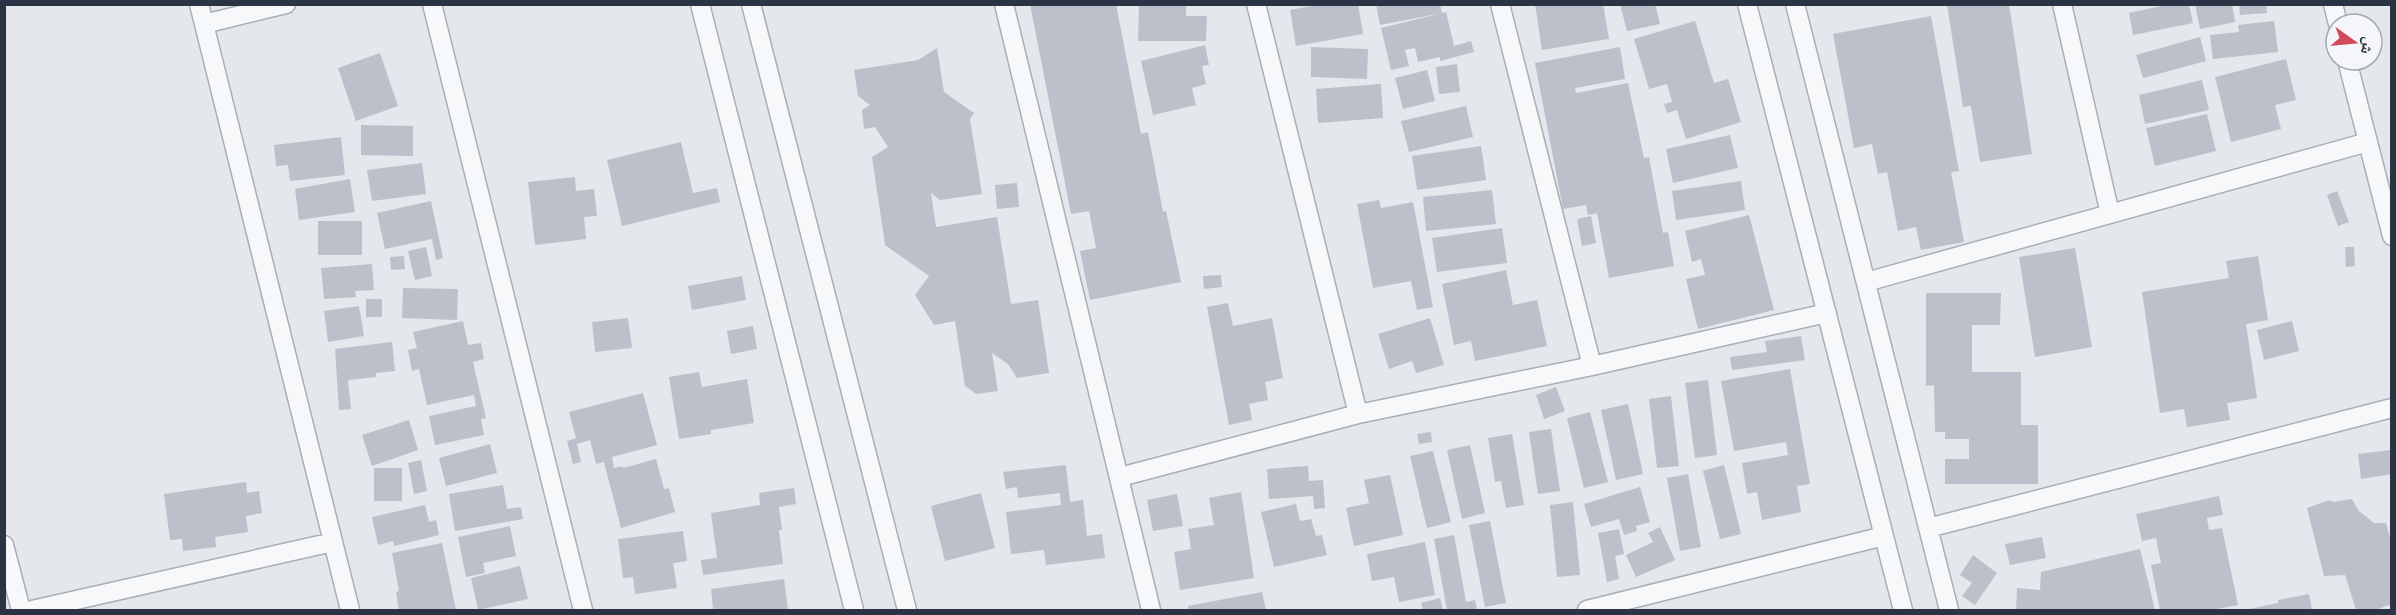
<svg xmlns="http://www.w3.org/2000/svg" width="2396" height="615" viewBox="0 0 2396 615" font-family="Quicksand,'Noto Naskh Arabic',sans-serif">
	<rect width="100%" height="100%" fill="#e4e7ec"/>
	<path fill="#bbc0ca" d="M1030 4H1116L1141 134 1148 132 1163 212 1166 211 1181 282 1090 300 1080 251 1096 248 1089 211 1071 214Z
		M1139 4H1186V16H1207L1206 41H1138Z
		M1322 4H1358L1363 34 1296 46 1290 10Z
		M1376 4H1440L1442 13 1380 25Z
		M1535 4H1603L1609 39 1542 50Z
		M1620 4H1655L1660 24 1627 31Z
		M1947 4H2009L2032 154 1980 162 1971 106 1963 107Z
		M2171 4H2189L2193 23 2133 35 2129 13Z
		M2195 4H2232L2235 22 2200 29Z
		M2239 4H2266L2267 13 2240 15Z
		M1446 12 1454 46 1471 41 1474 52 1440 61V57L1418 62 1415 48 1405 50 1409 66 1391 70 1381 28Z
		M1931 16 1959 171 1951 172 1964 242 1921 250 1916 227 1898 231 1887 172 1878 174 1872 144 1854 148 1833 34Z
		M1695 21 1714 83 1728 79 1741 122 1686 139 1677 110 1667 113 1664 104 1672 102 1667 84 1649 89 1634 39Z
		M2274 21 2278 52 2213 59 2210 35 2239 32 2238 25Z
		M2200 37 2206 61 2143 78 2136 55Z
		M1205 45 1209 65 1202 66 1206 84 1192 88 1196 105 1153 115 1141 61Z
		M1311 47 1368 49 1367 79 1311 77Z
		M1620 47 1625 79 1575 88 1576 93 1628 83 1644 158 1649 157 1663 233 1668 232 1674 266 1609 278 1597 213 1588 215 1586 205 1563 209 1535 63Z
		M937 48 944 92 974 113 970 119 982 194 940 200 931 193 936 227 997 217 1011 304 1038 300 1049 373 1017 378 1008 364 992 353 998 391 976 394 965 386 955 321 934 325 915 295 929 276 885 245 872 157 888 147 875 127 864 129 862 110 870 105 858 96 854 70 918 60Z
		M380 53 398 106 356 121 338 68Z
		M2286 59 2296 100 2275 105 2281 129 2231 142 2215 77Z
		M1457 64 1460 92 1439 94 1436 67Z
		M1427 70 1435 101 1403 109 1395 78Z
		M2202 80 2209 110 2145 124 2139 95Z
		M1381 84 1383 118 1318 123 1316 89Z
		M1466 106 1473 137 1409 152 1401 121Z
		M2207 114 2216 151 2155 166 2146 128Z
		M361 125 413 126V156L361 155Z
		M1730 135 1738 168 1673 183 1666 149Z
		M341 137 345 175 290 181 288 165 276 166 274 145Z
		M681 142 693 193 717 188 720 202 622 226 607 160Z
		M1481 146 1486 180 1417 190 1412 156Z
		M422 163 426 194 372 201 367 170Z
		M575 177 576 191 594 189 597 216 584 217 586 239 535 245 528 182Z
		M350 179 355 212 299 220 295 189Z
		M1741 181 1745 210 1676 220 1672 191Z
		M1017 183 1019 207 997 209 995 185Z
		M1492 190 1496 224 1426 231 1423 197Z
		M2337 191 2349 222 2338 226 2327 195Z
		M1379 200 1381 208 1413 202 1433 307 1417 310 1411 281 1373 288 1357 204Z
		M431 201 443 258 436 260 432 239 385 249 377 213Z
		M1749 215 1774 310 1698 329 1686 279 1705 275 1701 259 1692 262 1685 231Z
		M1591 216 1596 243 1582 246 1577 219Z
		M318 221H362V255H318Z
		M1502 228 1507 263 1437 272 1432 238Z
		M426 247 432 276 415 280 408 251Z
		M2345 247H2354L2355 266 2346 267Z
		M2075 248 2092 347 2035 357 2019 257Z
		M404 256 405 269 391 270 390 257Z
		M2258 256 2268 320 2246 324 2257 398 2227 403 2230 420 2187 427 2184 409 2160 413 2142 292 2229 278 2226 261Z
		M372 264 374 290 355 291 356 297 324 299 321 268Z
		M1506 270 1513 305 1537 300 1547 346 1475 361 1471 341 1454 345 1442 284Z
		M1221 275 1222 287 1204 289 1203 276Z
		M742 276 746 300 692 310 688 286Z
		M403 288 458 289 457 320 402 318Z
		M1926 293H2001L2000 325H1972V372H2021V425H2038V484H1945V459H1969V439H1945V432H1935L1934 385 1926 386Z
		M366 299H382V317H366Z
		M1228 303 1233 326 1272 318 1283 378 1265 382 1268 400 1249 404 1252 420 1229 425 1207 307Z
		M359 306 364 336 328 342 324 311Z
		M628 318 632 348 595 352 592 322Z
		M1430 318 1444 365 1416 373 1412 361 1389 369 1378 334Z
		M463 321 468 345 481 343 484 359 473 362 486 418 481 419 484 435 435 445 429 416 476 406 474 395 427 405 419 369 412 371 408 350 417 348 413 332Z
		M2292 321 2299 351 2264 360 2257 330Z
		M753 326 757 349 731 354 727 331Z
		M1801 336 1805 360 1732 370 1730 357 1767 352 1765 341Z
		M392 342 395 371 376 373V377L348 380 351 409 339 410 335 349Z
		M1790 369 1810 484 1797 486 1801 512 1762 520 1757 492 1747 494 1742 463 1788 455 1786 442 1734 451 1721 381Z
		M699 372 702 387 747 379 754 423 711 430V434L679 439 669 377Z
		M1708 380 1717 455 1695 458 1685 383Z
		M1556 387 1565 411 1544 419 1536 395Z
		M643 393 657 445 612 457 614 468 623 466V468L656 459 664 489 669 488 675 512 621 528 604 462 596 464 590 440 577 444 581 462 573 464 567 441 576 438 569 412Z
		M1671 396 1679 466 1657 468 1649 399Z
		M1628 404 1643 474 1616 480 1601 410Z
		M1590 412 1608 482 1584 488 1567 418Z
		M409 420 418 450 372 466 362 435Z
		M1551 429 1560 491 1538 494 1529 432Z
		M1431 432 1432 442 1419 444 1417 434Z
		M1512 434 1524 505 1506 508 1501 481 1495 482 1488 438Z
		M490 444 497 473 446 486 439 458Z
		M1470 445 1485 513 1462 519 1447 450Z
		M2390 450 2392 474 2361 479 2358 454Z
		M1433 451 1451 522 1427 528 1410 456Z
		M421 460 427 491 414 494 408 463Z
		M1066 465 1070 502 1083 500 1087 536 1102 534 1105 558 1046 565 1044 550 1011 554 1006 512 1061 505 1060 493 1018 498 1017 487 1006 489 1003 472Z
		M1724 465 1741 534 1720 539 1703 471Z
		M1308 466 1309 481 1323 480 1325 508 1314 509 1313 496 1269 499 1267 469Z
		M374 468H402V501H374Z
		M1688 474 1701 547 1680 551 1667 478Z
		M1390 475 1403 535 1354 546 1346 508 1369 503 1364 480Z
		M246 482 247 493 259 491 262 513 246 516 248 532 215 537 216 547 183 551 182 539 170 540 164 494Z
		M503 485 507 509 521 507 523 519 455 531 449 494Z
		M1640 487 1650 522 1636 526 1637 531 1624 535 1619 519 1591 527 1584 504Z
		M794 488 796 504 779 507 782 530H779L783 564 703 575 701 560 717 558 711 513 760 505 759 493Z
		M1241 492 1254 578 1180 590 1174 552 1191 549 1188 529 1214 525 1209 498Z
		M981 493 995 548 945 561 931 506Z
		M1177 494 1183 526 1153 531 1147 500Z
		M2219 496 2223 515 2207 518 2209 530 2222 528 2238 605 2212 610H2160L2151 565 2161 563 2156 538 2142 541 2136 514Z
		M2352 499 2359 511 2374 523H2386L2392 545V604L2375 610H2356L2345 575 2324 576 2307 508 2330 500 2333 502Z
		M1573 502 1580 575 1557 577 1550 505Z
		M1296 504 1300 521 1311 519 1316 536 1322 535 1327 555 1274 567 1261 512Z
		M425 505 429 522 436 520 439 535 394 546 393 541 378 545 372 517Z
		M1490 521 1506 603 1485 607 1469 525Z
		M510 526 516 556 483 563 485 573 466 577 458 537Z
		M1660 527 1675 560 1636 577 1626 555 1653 542 1648 533Z
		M1619 529 1624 554 1615 556 1619 579 1607 582 1598 533Z
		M683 531 687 561 673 563 677 588 635 594 633 577 623 578 618 539Z
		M1454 535 1466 602 1475 600 1477 610H1447L1434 539Z
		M2042 537 2046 558 2010 565 2005 544Z
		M1425 542 1435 595 1399 602 1394 577 1372 581 1367 554Z
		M442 543 456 610H399L396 592 399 591 392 553Z
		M2140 549 2155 610H2016L2017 588 2040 590 2041 572Z
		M1973 555 1997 573 1975 605 1962 596 1972 583 1960 575Z
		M520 566 528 599 478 610 471 578Z
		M784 579 788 610H713L711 589Z
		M1262 592 1266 610H1189L1188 606Z
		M2309 594 2312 610H2244L2278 603V600Z
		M1440 598 1443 610H1423L1421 603Z"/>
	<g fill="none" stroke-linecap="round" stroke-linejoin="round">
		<defs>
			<path id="street" d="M199 4 350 610
				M432 4 583 610
				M700 4 854 610
				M751 4 907 610
				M1004 4 1151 610
				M1256 4 1358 414
				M1747 4 1903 610
				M1795 4 1949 610
				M2062 4 2110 214
				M2333 4 2338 24
				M204 24 286 4
				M2347 60 2392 236
				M1866 282 2368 142
				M1592 366 1827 313
				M1120 477 1358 414 1592 366 1500 4
				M1928 528 2392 408
				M4 545 21 610
				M32 610 333 542
				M1587 610 1884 536"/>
		</defs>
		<use href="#street" stroke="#a9aeb7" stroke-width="21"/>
		<use href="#street" stroke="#f7f8fa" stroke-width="18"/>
	</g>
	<rect width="2396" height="615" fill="none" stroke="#2b3445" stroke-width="12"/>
	<g transform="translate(2354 42) rotate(105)"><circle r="28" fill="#f4f6f9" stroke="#a4a8b1" stroke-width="1.5"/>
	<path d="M0-4.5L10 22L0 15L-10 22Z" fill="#d1495b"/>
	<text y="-9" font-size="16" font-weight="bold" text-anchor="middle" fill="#2b3445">ش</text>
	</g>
</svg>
